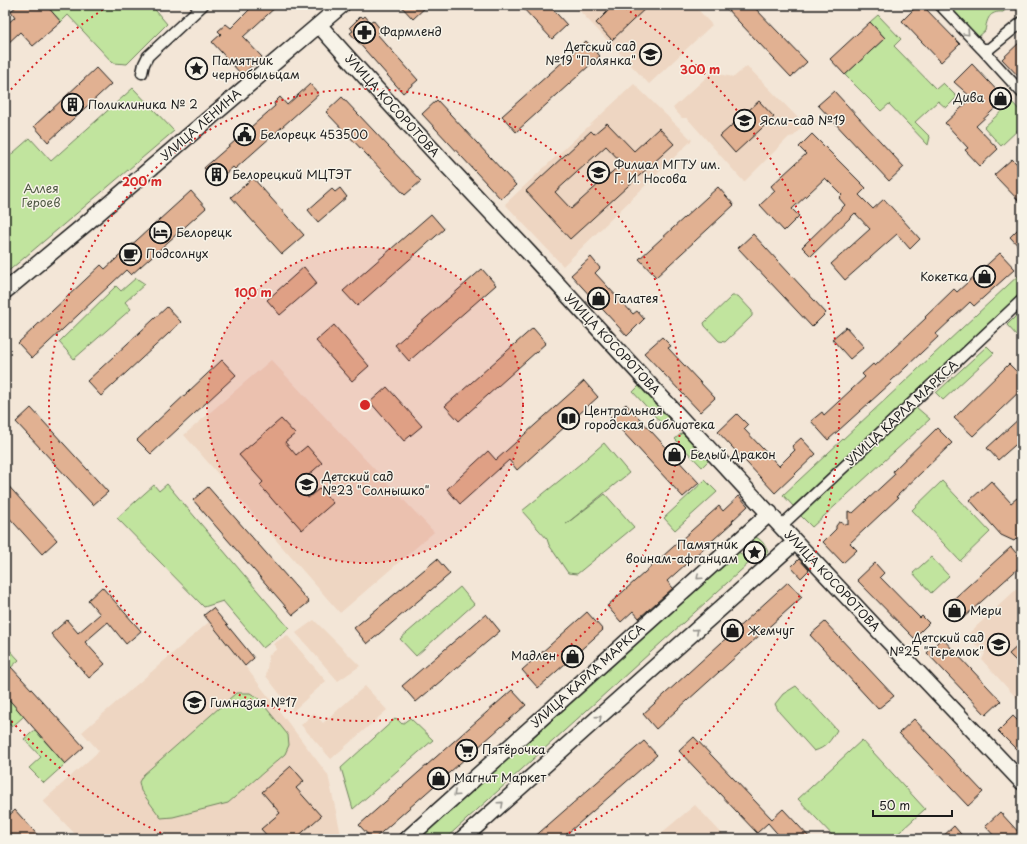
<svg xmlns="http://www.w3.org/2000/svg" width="1027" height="844" viewBox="0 0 1027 844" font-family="'Playpen Sans',sans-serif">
	<rect width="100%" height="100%" fill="#f3e6d7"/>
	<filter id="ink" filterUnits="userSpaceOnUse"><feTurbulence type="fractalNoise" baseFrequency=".025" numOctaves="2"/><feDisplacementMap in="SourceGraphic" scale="8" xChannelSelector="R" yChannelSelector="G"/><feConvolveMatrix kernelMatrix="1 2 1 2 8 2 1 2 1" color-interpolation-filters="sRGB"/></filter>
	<g filter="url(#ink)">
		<path fill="#eed6c2" d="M574 5H694L712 25 649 84Z
			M747 66 804 124 794 136 789 137 744 182 687 118H682L673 108 711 73 734 77Z
			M634 84 692 140 563 266 505 204Z
			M271 360 434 532 340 613 184 435Z
			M1022 584V704L982 660 985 653 966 636Z
			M314 620 360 666 338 681 296 633Z
			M209 622 245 666 328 775 342 839H80L43 801 99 751 82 732Z
			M287 635 326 681 293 711 266 676 269 655 277 649 273 644Z
			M365 686 387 710 331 759 301 725 314 713 323 723Z
			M695 805 727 839H654Z"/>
		<path fill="#c1e49e" stroke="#6e805d" d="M46 5H151L167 24 127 64 113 63 68 15 61 22Z
			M949 5H1011L1003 12C989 11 987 19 985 31L978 37Z
			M878 15 901 39 894 46 936 89 943 83 957 97 946 108 938 101 915 122 930 137 928 145 889 104 881 111 845 75 885 38 870 22Z
			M133 88 174 131 5 274V160L30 138 51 161Z
			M1012 102 1022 113V126L1001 146 984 127Z
			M1021 273 1022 292 793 506 783 495Z
			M136 278 145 284 125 302 131 309 74 359 59 342 116 286 121 291Z
			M732 296H738L752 311V316L725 342 719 341 705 326 704 323Z
			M1022 310V333L1018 337 1007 325Z
			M987 346 994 353 943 400 936 393Z
			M639 386 669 419 663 425 633 392Z
			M916 407 930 419 812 527 800 515Z
			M682 433 709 460 702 467 675 439Z
			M604 443 629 473 566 524 605 494 634 527 577 574 568 573 549 545 547 539 522 511 580 464Z
			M705 480 717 492 675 530 664 518Z
			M942 481 990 532 960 561 912 510Z
			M167 484 289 628 263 648 223 601 204 607 117 518 154 485 159 491Z
			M753 536C762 539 764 544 768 552L757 562 742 546Z
			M738 551 749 563 445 839H418Z
			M931 557 949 576 931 593 913 573Z
			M460 587 474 604 416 656 400 639Z
			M5 645 19 660 5 673Z
			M796 686 837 730C831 740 826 748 814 751L779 712 775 704 783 694Z
			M236 693H250L258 698 288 735 289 745 285 754 228 803 173 817 161 818 141 791 139 782 143 775Z
			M5 695 24 716 12 727 5 719Z
			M396 718 402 724 410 718 433 740 353 809 341 768Z
			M35 730 65 764 44 783 29 768 41 757 24 739Z
			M862 740 925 809 892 839H836L798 799Z"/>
		<path fill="#e1b192" stroke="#1c1c1c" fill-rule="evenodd" d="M18 5H46L61 22 33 46 20 32 5 46V26L15 17 11 11Z
			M254 5H278L243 37 262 57 242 75 212 42 221 34 218 31 226 24 231 28Z
			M400 5H428L413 19Z
			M520 5H549L567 25 552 39Z
			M614 5H649L612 40 596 23Z
			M723 5H752L807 62 791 77Z
			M918 5H922L960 44 941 62 902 21Z
			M361 16 363 18 365 16 370 22 373 20 381 30 377 34 418 80 403 93 350 33 353 31 350 27Z
			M870 22 885 38 845 75 830 59Z
			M1022 40V80L1002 59Z
			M586 41 600 56 516 132 502 116Z
			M972 64 1005 99 976 126 998 149 980 166 965 150 968 148 945 123 972 98 954 82Z
			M96 68 111 84 48 142 34 126Z
			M310 84 319 94 235 169 233 167 216 182 204 168 275 106 274 103 280 97 287 105Z
			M834 91 904 167 889 181 818 105Z
			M342 97 421 181 405 195 326 112Z
			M437 100 516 185 501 199 422 114Z
			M759 101 774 117 735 153 720 136Z
			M607 123 634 151 659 128 674 144 570 239 526 191 591 131 594 134ZM606 146 622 163 571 209 555 192Z
			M812 134 866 188 859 195 873 209 884 199 920 239 910 249 897 234 845 280 831 264 870 229 855 213 811 256 802 247 845 205 839 198 842 195 825 178 792 209 799 216 784 231 760 205 775 191 771 186 806 154 799 147Z
			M1012 159 1022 169V204L994 175Z
			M253 178 304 235 282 254 231 197Z
			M718 187 734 205 656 277 639 259Z
			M340 188 347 197 318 222 308 210 332 189 335 192Z
			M191 191 206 208 131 275 126 270 32 358 18 343 101 265 105 269Z
			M431 214 444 229 357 306 343 291Z
			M1022 225V250L1010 237Z
			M753 234 826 313 812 327 738 248Z
			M1000 253 1015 269 974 306 970 302 936 334 938 337 890 382 891 383 828 440 811 421 822 412 824 415 865 377 862 374 873 364 875 366 926 318 925 317 954 289 957 292Z
			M591 257 600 268 595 273 633 314 637 311 644 319 627 336 571 275Z
			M304 267 317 283 280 315 267 300Z
			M482 269 496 285 409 361 395 345Z
			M167 307 181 322 101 396 87 381Z
			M334 325 369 366 352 381 316 341Z
			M846 327 864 347 850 359 832 339Z
			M533 328 546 343 459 421 445 406Z
			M662 337 671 346 668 348 715 398 700 412 644 353Z
			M222 360 236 375 151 454 137 440Z
			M1009 364 1022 377V389L973 436 954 418Z
			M584 381 598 397 517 470 509 460 460 504 447 489 488 451 496 460Z
			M387 387 422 426 404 441 370 402Z
			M626 404 699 483 683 497 610 418Z
			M31 408 108 492 93 505 16 422Z
			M737 414 748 425 744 429 779 466 795 450 792 446 801 438 816 454 775 493 718 432Z
			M1022 416V439L998 460 987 448Z
			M281 419 295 434 285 442 296 455 307 446 322 463 297 485 308 498 320 488 333 503 302 530 279 504 277 505 260 485 263 482 239 455Z
			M937 428 952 443 896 497 898 498 850 543 857 550 843 563 823 542 836 529V526L839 522 848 525V511L853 513 895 474 893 471Z
			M991 481 1011 503 1017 498 1022 503V533L1014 541 1001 535 970 500Z
			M5 482 57 540 42 554 5 513Z
			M208 487 309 602 293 615 193 500Z
			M739 496 748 506 732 521 733 522 667 581 673 588 639 618 633 611 621 622 607 606 719 506 723 511Z
			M1011 547 1022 560V565L962 619 948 604Z
			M437 559 450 574 367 644 354 628Z
			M799 559 809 570 801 578 791 567Z
			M875 563 884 573 880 577 920 618 922 616 929 623 914 638 857 580Z
			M788 582 802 597 656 729 643 714Z
			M102 587 141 631 126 644 108 622 85 642 105 664 89 678 51 634 67 620 78 633 100 614 88 600Z
			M213 608 254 658 245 666 204 615Z
			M587 612 603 630 538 688 522 670Z
			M486 614 500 631 416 702 402 686Z
			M825 622 894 696 878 709 810 635Z
			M942 638 1001 701 986 715 927 653Z
			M1022 642V667L1009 654Z
			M11 667 84 747 65 764 5 695V673Z
			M512 690 526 705 374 839H372L359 825Z
			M1013 716 1022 725V755L998 731Z
			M914 719 983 792 968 806 899 733Z
			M694 737 772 819 783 809 811 839H782L768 823 757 833 679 751Z
			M644 741 657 755 561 839H532Z
			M291 766 304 781 296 788 321 816 295 839H270L261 829 280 813 262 792Z
			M15 810 41 839H13L5 830V819Z
			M1000 812 1022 836V839H997L985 826Z
			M954 826 965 839H940Z"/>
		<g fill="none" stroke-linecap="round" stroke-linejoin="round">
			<defs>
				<path id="street" d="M940 5 982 49H989L1022 22
					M982 49 1022 93
					M142 73 144 64 148 56 203 5
					M781 526 1022 300"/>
				<path id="secondary" d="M319 25C387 103 459 178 530 254 692 432 856 608 1022 782
					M5 291 82 227 342 5
					M407 839 770 513
					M462 839 795 542"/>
			</defs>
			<use href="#street" stroke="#1c1c1c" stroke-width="13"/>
			<use href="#secondary" stroke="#1c1c1c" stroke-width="18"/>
			<use href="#street" stroke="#f7f3e8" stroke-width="10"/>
			<use href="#secondary" stroke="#f7f3e8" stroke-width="15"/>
		</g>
		<defs><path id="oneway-chevron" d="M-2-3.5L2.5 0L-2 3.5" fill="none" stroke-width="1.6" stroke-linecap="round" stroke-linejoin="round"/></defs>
		<g stroke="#94928c">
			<use href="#oneway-chevron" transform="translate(967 33) rotate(47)"/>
			<use href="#oneway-chevron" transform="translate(699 577) rotate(138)"/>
			<use href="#oneway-chevron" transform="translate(696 631) rotate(-42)"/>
			<use href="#oneway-chevron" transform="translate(599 718) rotate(-42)"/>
			<use href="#oneway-chevron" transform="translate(456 794) rotate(138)"/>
			<use href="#oneway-chevron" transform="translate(501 804) rotate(-42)"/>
		</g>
	</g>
	<circle cx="365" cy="405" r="158" fill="#d62828" fill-opacity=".12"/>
	<g fill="none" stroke="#d62828" stroke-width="2" stroke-dasharray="2 4">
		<circle cx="365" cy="405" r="158"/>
		<circle cx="365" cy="405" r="316"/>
		<path d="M172 838A474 474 0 0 1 7 716M7 94A474 474 0 0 1 110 5M620 5A474 474 0 0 1 558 838"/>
	</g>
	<defs>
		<symbol id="pharmacy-ring" viewBox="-11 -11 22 22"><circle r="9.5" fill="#f7f3e8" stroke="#1c1c1c" stroke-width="1.5"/><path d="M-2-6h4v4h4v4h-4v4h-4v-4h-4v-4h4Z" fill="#1c1c1c"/></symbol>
		<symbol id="school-ring" viewBox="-11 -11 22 22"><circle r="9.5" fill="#f7f3e8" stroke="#1c1c1c" stroke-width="1.5"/><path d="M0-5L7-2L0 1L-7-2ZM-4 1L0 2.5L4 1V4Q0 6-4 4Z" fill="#1c1c1c"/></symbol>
		<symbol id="sight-ring" viewBox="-11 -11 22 22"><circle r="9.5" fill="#f7f3e8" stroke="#1c1c1c" stroke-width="1.5"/><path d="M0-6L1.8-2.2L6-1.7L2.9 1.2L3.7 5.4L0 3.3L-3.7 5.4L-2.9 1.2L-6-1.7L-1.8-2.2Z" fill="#1c1c1c"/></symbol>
		<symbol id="shop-ring" viewBox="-11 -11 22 22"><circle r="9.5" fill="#f7f3e8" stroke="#1c1c1c" stroke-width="1.5"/><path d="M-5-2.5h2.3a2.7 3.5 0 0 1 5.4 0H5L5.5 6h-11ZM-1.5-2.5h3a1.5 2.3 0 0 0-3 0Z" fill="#1c1c1c"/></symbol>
		<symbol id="building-ring" viewBox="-11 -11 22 22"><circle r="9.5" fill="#f7f3e8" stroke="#1c1c1c" stroke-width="1.5"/><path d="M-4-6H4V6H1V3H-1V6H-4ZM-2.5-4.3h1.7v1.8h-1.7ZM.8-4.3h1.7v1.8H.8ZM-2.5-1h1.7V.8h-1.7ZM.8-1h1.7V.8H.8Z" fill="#1c1c1c"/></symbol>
		<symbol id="civic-ring" viewBox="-11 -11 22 22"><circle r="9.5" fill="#f7f3e8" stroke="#1c1c1c" stroke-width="1.5"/><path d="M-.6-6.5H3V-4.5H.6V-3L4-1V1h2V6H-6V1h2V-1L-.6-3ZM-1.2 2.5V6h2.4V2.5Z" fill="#1c1c1c"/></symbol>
		<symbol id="university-ring" viewBox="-11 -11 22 22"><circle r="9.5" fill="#f7f3e8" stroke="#1c1c1c" stroke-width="1.5"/><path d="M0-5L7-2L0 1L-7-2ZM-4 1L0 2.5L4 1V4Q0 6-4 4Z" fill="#1c1c1c"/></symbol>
		<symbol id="hotel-ring" viewBox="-11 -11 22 22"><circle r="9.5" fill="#f7f3e8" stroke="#1c1c1c" stroke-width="1.5"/><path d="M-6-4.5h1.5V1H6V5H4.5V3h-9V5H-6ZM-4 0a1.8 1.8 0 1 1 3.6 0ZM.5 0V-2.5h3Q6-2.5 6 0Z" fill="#1c1c1c"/></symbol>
		<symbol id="cafe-ring" viewBox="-11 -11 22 22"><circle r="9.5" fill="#f7f3e8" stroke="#1c1c1c" stroke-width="1.5"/><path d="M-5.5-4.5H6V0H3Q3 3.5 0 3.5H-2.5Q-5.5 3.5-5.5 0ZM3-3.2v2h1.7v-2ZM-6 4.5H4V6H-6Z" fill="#1c1c1c"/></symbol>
		<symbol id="library-ring" viewBox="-11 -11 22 22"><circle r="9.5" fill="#f7f3e8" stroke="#1c1c1c" stroke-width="1.5"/><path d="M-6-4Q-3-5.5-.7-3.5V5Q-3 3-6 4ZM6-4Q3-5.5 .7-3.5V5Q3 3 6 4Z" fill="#1c1c1c"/></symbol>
		<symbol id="supermarket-ring" viewBox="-11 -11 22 22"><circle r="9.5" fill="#f7f3e8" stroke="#1c1c1c" stroke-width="1.5"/><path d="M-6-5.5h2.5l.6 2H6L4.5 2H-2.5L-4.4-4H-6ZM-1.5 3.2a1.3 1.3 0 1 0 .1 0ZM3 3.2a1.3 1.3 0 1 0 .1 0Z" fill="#1c1c1c"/></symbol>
	</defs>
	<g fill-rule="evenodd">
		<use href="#pharmacy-ring" x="352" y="20" width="25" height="25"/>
		<use href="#school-ring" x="638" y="42" width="25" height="25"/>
		<use href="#sight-ring" x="184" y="56" width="25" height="25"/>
		<use href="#shop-ring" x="988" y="86" width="25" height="25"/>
		<use href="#building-ring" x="60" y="92" width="25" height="25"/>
		<use href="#school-ring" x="732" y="108" width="25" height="25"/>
		<use href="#civic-ring" x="232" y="122" width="25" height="25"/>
		<use href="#university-ring" x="586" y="160" width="25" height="25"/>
		<use href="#building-ring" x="204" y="162" width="25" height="25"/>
		<use href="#hotel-ring" x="148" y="220" width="25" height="25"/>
		<use href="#cafe-ring" x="118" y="242" width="25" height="25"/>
		<use href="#shop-ring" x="972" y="264" width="25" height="25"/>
		<use href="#shop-ring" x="586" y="286" width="25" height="25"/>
		<use href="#library-ring" x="556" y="406" width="25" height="25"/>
		<use href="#shop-ring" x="662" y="442" width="25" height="25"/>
		<use href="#school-ring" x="294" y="472" width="25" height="25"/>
		<use href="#sight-ring" x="742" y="540" width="25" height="25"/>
		<use href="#shop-ring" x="942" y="598" width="25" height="25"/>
		<use href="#shop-ring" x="720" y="618" width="25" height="25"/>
		<use href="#school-ring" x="986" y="632" width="25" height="25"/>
		<use href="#shop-ring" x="560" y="644" width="25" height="25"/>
		<use href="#school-ring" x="182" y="690" width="25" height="25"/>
		<use href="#supermarket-ring" x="454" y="738" width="25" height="25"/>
		<use href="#shop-ring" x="426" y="766" width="25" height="25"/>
	</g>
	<g text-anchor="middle" stroke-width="3" stroke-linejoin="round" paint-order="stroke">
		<g font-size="12" fill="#1c1c1c" stroke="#f7f3e8" text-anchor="start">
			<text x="380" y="36">Фармленд</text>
			<text x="636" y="51" text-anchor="end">Детский сад<tspan x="636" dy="14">№19 "Полянка"</tspan></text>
			<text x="212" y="65">Памятник<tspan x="212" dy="14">чернобыльцам</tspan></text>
			<text x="984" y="102" text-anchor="end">Дива</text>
			<text x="88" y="109">Поликлиника № 2</text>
			<text x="760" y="125">Ясли-сад №19</text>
			<text x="260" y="139">Белорецк 453500</text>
			<text x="614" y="169">Филиал МГТУ им.<tspan x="614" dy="14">Г. И. Носова</tspan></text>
			<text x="232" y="179">Белорецкий МЦТЭТ</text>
			<text x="176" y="237">Белорецк</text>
			<text x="146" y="258">Подсолнух</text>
			<text x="968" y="281" text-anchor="end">Кокетка</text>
			<text x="614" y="303">Галатея</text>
			<text x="584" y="415">Центральная<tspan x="584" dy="14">городская библиотека</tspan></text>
			<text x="690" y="459">Белый Дракон</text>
			<text x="322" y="481">Детский сад<tspan x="322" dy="14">№23 "Солнышко"</tspan></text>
			<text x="738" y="549" text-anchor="end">Памятник<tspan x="738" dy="14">воинам-афганцам</tspan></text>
			<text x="970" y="615">Мери</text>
			<text x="748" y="635">Жемчуг</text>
			<text x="984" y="642" text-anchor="end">Детский сад<tspan x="984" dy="14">№25 "Теремок"</tspan></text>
			<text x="556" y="660" text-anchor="end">Мадлен</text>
			<text x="210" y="707">Гимназия №17</text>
			<text x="482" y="754">Пятёрочка</text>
			<text x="454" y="782">Магнит Маркет</text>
		</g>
		<g font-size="12" fill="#1c1c1c" stroke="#f7f3e8">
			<text transform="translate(392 106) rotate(48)" y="4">УЛИЦА КОСОРОТОВА</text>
			<text transform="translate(201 125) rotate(-41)" y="4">УЛИЦА ЛЕНИНА</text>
			<text transform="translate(612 344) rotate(47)" y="4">УЛИЦА КОСОРОТОВА</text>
			<text transform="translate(902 413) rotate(-43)" y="4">УЛИЦА КАРЛА МАРКСА</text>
			<text transform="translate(832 581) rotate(47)" y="4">УЛИЦА КОСОРОТОВА</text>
			<text transform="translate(588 676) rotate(-42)" y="4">УЛИЦА КАРЛА МАРКСА</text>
		</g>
		<g font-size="12" fill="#4e5843" stroke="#f7f3e8">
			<text x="41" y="193">Аллея<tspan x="41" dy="14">Героев</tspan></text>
		</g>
	</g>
	<circle cx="365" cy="405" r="6" fill="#d62828" stroke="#f7f3e8" stroke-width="2"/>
	<g font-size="12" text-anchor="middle" font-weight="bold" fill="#d62828" stroke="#f7f3e8" stroke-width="3" stroke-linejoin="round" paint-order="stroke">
		<text x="700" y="74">300 m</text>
		<text x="142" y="186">200 m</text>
		<text x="253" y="297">100 m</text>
	</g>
	<rect width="1027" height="844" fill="none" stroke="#f7f3e8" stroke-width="20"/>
	<rect x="10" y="10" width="1007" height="824" fill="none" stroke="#1c1c1c" stroke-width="1.5" filter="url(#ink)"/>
	<path d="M873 810v6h79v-6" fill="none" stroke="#1c1c1c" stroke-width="2"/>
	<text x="879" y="810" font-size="12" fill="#1c1c1c" stroke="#f7f3e8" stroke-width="3" paint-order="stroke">50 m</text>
</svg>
